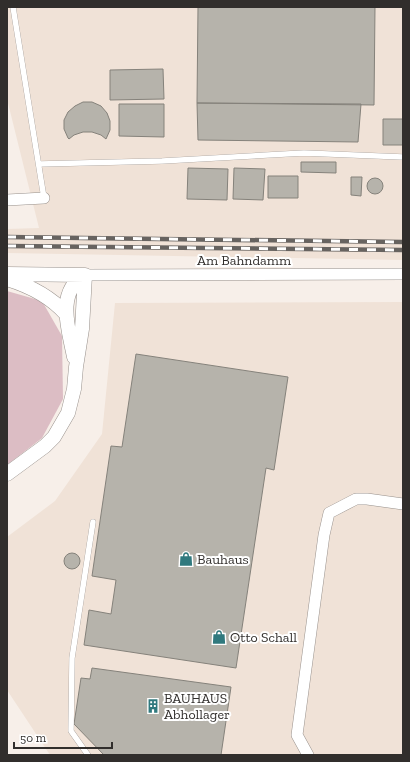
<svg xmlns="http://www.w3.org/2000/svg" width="410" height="762" viewBox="0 0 410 762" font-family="'Zilla Slab',serif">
	<rect width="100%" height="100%" fill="#f7efe9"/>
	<path fill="#f0e2d7" d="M7 7H403V260L7 253V229L39 228 7 99Z
		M403 302V755H50L7 690V537L55 501 102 434 115 303Z"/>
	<path fill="#dcbdc4" d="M7 291 42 301 62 336 63 399 42 438 7 465Z"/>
	<path fill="#b6b3ab" stroke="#85827b" d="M198 7H375L374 105 197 103Z
		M163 69 164 99 110 100V70Z
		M83 102H92L101 106 107 113 110 121V130L106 139 101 135 92 132H83L74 135 69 139 68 138 64 129V120L68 112 75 106Z
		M197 103 361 104 358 142 198 140Z
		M119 104H164V137L119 136Z
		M383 119H403V145H383Z
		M301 162H336V173L301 172Z
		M188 168 228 169 227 200 187 199Z
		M234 168 265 169 263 200 233 199Z
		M268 176H298V198H268Z
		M351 177H362L361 196 351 195Z
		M367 186a8 8 0 1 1 16 0a8 8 0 1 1-16 0Z
		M136 354 288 377 274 470 266 468 236 668 84 645 89 610 111 614 116 580 92 576 111 446 122 447Z
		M64 561a8 8 0 1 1 16 0a8 8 0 1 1-16 0Z
		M92 668 231 687 221 755H104L74 724 81 678 90 679Z"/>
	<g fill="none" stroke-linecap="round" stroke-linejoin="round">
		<defs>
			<path id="service" d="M13 7 44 198
				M39 164 162 161 304 153 403 157
				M88 755 71 731 72 658 93 522"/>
			<path id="minor" d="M7 200 44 198
				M85 275 403 274
				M308 755 297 735 324 535 329 513 356 499H367L403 504"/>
			<path id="tertiary" d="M7 274 85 275
				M7 279C30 286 50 296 66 314
				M74 357C69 330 55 292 85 275
				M7 474 45 446 54 437 68 413 74 389 76 367 82 329 85 275"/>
		</defs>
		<use href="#service" stroke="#98918c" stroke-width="6"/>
		<use href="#minor" stroke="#98918c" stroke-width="12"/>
		<use href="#tertiary" stroke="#98918c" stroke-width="15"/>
		<use href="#service" stroke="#fff" stroke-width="5.5"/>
		<use href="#minor" stroke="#fff" stroke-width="11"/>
		<use href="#tertiary" stroke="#fff" stroke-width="14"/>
		<defs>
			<path id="rail" d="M7 237 403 242
				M7 246 403 250"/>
		</defs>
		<use href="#rail" stroke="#676360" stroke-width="4.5"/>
		<use href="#rail" stroke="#fff" stroke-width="3" stroke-dasharray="9" stroke-linecap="butt"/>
	</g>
	<defs>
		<symbol id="shop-bare" viewBox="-9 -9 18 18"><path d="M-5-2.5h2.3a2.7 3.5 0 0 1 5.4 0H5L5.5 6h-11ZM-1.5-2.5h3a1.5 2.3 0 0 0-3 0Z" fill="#30797e" stroke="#fff" stroke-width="2.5" paint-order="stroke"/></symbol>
		<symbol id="building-bare" viewBox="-9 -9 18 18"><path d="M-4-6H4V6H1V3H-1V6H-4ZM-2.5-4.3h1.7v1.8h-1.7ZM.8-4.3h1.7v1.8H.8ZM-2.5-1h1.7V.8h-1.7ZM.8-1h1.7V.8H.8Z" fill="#30797e" stroke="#fff" stroke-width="2.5" paint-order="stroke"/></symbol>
	</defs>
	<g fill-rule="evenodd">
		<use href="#shop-bare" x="176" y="549" width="20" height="20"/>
		<use href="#shop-bare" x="209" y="627" width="20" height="20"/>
		<use href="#building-bare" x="143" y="696" width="20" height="20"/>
	</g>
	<g text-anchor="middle" stroke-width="4" stroke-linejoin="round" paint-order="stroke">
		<g font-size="14" fill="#312e2c" stroke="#fff">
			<text x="244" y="265">Am Bahndamm</text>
		</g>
		<g font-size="14" fill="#312e2c" stroke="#fff" text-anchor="start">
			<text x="197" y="564">Bauhaus</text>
			<text x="230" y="642">Otto Schall</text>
			<text x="164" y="703">BAUHAUS<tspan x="164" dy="16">Abhollager</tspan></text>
		</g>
	</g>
	<rect width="410" height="762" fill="none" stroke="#312e2c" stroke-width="16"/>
	<path d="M14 742v6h98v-6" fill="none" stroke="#312e2c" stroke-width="2"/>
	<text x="20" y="742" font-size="12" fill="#312e2c" stroke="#ffffff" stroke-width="3" paint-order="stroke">50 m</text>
</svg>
